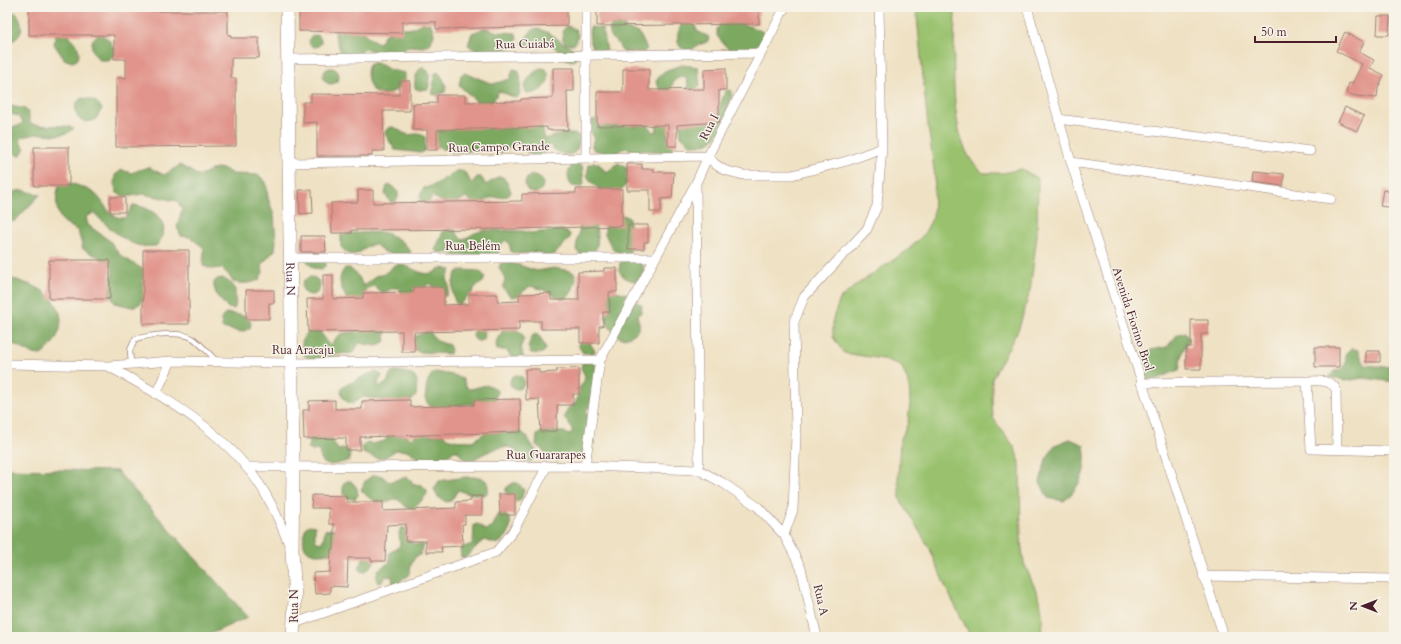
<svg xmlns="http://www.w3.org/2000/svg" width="1401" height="644" viewBox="0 0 1401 644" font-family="Cardo,serif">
	<rect width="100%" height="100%" fill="#f7f3e8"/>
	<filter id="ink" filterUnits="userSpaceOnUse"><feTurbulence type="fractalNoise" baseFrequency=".025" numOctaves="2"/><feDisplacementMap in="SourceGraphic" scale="8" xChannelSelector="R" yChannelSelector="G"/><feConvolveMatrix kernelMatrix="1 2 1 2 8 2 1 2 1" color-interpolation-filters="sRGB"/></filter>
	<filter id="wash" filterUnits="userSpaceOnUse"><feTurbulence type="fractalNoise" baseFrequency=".012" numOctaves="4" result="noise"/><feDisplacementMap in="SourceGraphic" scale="16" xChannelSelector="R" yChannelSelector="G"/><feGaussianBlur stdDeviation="0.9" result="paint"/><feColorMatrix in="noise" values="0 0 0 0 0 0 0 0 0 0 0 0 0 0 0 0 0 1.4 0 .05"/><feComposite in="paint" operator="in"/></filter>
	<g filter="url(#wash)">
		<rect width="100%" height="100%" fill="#efe1c3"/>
		<path fill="#9ac26e" stroke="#72704c" d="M916 7H955C955 48 947 125 971 160 974 164 979 169 983 173H1003L1022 169 1038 179 1037 235 1030 291 1019 328 992 379V399L993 418 1015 448 1020 466 1021 542 1024 563 1040 600 1043 619 1042 637H971L945 586 930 549 900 499 898 480 900 441 908 423 910 403 909 384 901 365 883 359 844 353 833 337V318L840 299 855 286 908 250 924 234 933 217 935 177 927 118Z"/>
		<path fill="#7ba861" stroke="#626446" d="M148 7H169L165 13 152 12Z
			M7 9 17 14C25 25 23 39 8 42Z
			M723 21C738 23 750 25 763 32 765 50 743 50 729 50L717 36V29Z
			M684 22H694L697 31 709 37 708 41C704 44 702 43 699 45 695 46 694 49 691 50 674 53 675 30 684 22Z
			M422 23 431 24 434 34 431 43 423 47 410 46 401 51 378 52 365 49 358 55H341C340 45 334 40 335 29L341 27 343 34 345 31 358 29C365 33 373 42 380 43L384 35 401 27 410 29Z
			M612 25H624L626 29 639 33 647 49 644 52H624L621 50 618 43 611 38 609 29Z
			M567 26 575 29 578 35 575 44H566L563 40V30Z
			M590 27 602 28 607 51H595C590 43 588 36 590 27Z
			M485 28 498 32 516 33 517 40C509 55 480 57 468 45L472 33Z
			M533 29C550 28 558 43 573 48L576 57 574 61C563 62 560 49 551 45 544 43 532 46 525 46L522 43Z
			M67 34C74 42 83 49 77 60L72 62 64 59 54 44 56 35Z
			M100 35C110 37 112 44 115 53L109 60H100C91 54 87 37 100 35Z
			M309 41a6 6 0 1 1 12 0a6 6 0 1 1-12 0Z
			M373 63H378L390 70 405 73V82C394 92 389 97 374 92 368 86 365 72 369 65Z
			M682 65 698 67 700 86 690 92C687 87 689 81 684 76 673 79 674 81 670 91L662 93 656 82C661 69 671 69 682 65Z
			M422 67 429 72C430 77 428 80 429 85L428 89 419 90 415 88C414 81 416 71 422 67Z
			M323 76a8 8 0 1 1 16 0a8 8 0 1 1-16 0Z
			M541 68 546 69C555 81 539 96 527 93L524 89C525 80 534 71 541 68Z
			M513 69 518 70C522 76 521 89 519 96L516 98 499 91 493 101 479 104 459 85 461 75 465 73 493 84 510 79Z
			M438 72C443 78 448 85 445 92L436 95 432 94 434 74Z
			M727 90 732 91C732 100 720 134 713 140 707 145 699 145 692 145L681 136 680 127 683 123 714 120C720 111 722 95 727 90Z
			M82 98C91 99 97 100 102 109L95 120 86 122 78 118C74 110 74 102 82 98Z
			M7 104C23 112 28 102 30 123 38 128 61 123 74 128 66 137 55 135 44 134 37 133 29 136 22 137L20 142 25 148 21 155H16L7 146V126C14 127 18 128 23 122L18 116 7 113Z
			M598 119 606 123 608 127 629 123 633 126 647 125 653 132 657 131 656 122 669 125 667 139 673 146 674 152 631 150C624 146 622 150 616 154L607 155 603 152 594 150 592 146 594 137 590 132 588 121Z
			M443 124 462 129 542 126 545 139C558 135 567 130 580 136 579 160 562 159 549 144L542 155 533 156 514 143 504 152H496L483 148 456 153 442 149 435 144V128Z
			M391 127C397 127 400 132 406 134 414 136 417 131 425 137V150L422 153 395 150 385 134 386 130Z
			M593 163H598L604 170 607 172 618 163 626 167C636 199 598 199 587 175L589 165Z
			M573 164 582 165 584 184 581 187 572 186C566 179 567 171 573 164Z
			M180 165 199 176 216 168 225 169 232 174 259 175 266 182 268 198 274 215 276 241 275 250 262 264 263 272 259 280C250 284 243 284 233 282L228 274 221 268 212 269 203 266 204 248 190 237 181 236 177 227 182 209 177 201 143 194 125 197 117 193 114 184 115 175 122 170 131 173 148 167 164 175Z
			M456 171C467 170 468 176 471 184L477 177H481L486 185 498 177H503L508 184 511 192 508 196 490 198 482 203H473L466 197C455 206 443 203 432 196L428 204 423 205C418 199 420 194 424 188 434 187 448 176 456 171Z
			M525 184a9 9 0 1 1 18 0a9 9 0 1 1-18 0Z
			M67 182C76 185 87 188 94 193 107 203 106 218 125 218L133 205C155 207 175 226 156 246 150 246 143 247 137 245 123 241 105 224 94 213L86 217 88 225 110 241 120 255 144 270V296L140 304 132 307 115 303 110 295 113 268 106 261 83 249 78 231C73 228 69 225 64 222 55 215 55 196 59 186Z
			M391 185 398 192V198L395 202H390L385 194 387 186Z
			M23 190 40 195 15 221 7 223V193Z
			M620 214 629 218 631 249 629 253 625 255 613 250 605 234V225Z
			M580 226H595C599 235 599 249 591 256H581L576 249Z
			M447 230H455L460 238 464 239 475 233 485 230 522 231 531 233 562 230 570 234V238L554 255 546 256 537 252 519 254 511 252 509 243 505 240 500 246 498 255 456 256 447 252 438 253 435 250 443 232Z
			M381 232C392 234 405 242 411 252L410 254C394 254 387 257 375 244 362 246 355 265 341 247V235L355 233Z
			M315 252C322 255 325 258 326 265L322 269 313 268 307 261V256Z
			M631 259 643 265C645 272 643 275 639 281 631 282 623 278 619 271L620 263 624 260Z
			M506 261 537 271 554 268 571 271 575 274C577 279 575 283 573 289 566 305 559 297 548 292 545 290 534 287 530 286L518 296 511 297 503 288 505 279 499 268 500 264Z
			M399 264C411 266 420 276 433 273 436 272 438 269 442 268L451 270 447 278 449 287 446 296 441 297 430 283 423 288 415 290 413 294 404 295 398 288C391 287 388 293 381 292L374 286 370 287 364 294 386 332 385 341 377 346 359 343C357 346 356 351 352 353 348 354 344 353 340 354 328 357 300 368 302 345 302 338 305 334 311 330L320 332 331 346C337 336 340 332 352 333L355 330C354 322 353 313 350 305 344 292 334 282 345 268H350L359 277 363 286 367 284 375 276 384 274 395 265Z
			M463 270 480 271 485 277 483 282 475 287 473 292 461 303 457 305C451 296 451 281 457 272Z
			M302 286a9 9 0 1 1 18 0a9 9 0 1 1-18 0Z
			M222 278C232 283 236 285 235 296 235 302 237 304 234 309L228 308 217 296 214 287V282L217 279Z
			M7 279C13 278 19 281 25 283 64 294 74 330 41 355L33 354 7 341Z
			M608 289 628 294 631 299 642 305 641 312 637 317C644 329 633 338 621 338 615 336 606 324 606 317 606 313 609 311 611 309L604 303Z
			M226 313 247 316 251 323 250 328 242 332 222 328 221 319Z
			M505 328 521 332 524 338 521 346 523 357 513 359 506 350H497C494 339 500 336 505 328Z
			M473 335a6 6 0 1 1 12 0a6 6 0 1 1-12 0Z
			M429 331 437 341 449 345 451 350 450 354 419 352 415 350 414 340 416 336Z
			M1185 332 1189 339 1182 353 1179 370 1157 379 1143 380 1139 361C1146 349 1154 349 1167 347L1177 335Z
			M536 334 540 337 546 349C543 355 537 354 531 353L528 347 532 336Z
			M581 339 590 343 595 351 594 353H583L578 345Z
			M1351 348 1358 350 1365 365 1388 367 1394 362V382L1363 378 1345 381 1338 378H1329L1334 371 1343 369 1346 362 1345 354Z
			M596 362 592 405 586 410 589 423 582 458 577 459 568 457 556 461 536 445 537 435 541 432H565L568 435 572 433V429L564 417 568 408 576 403 579 389 584 381 585 376 581 368 582 363Z
			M375 371 382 375 378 383 379 387 387 383C388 381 389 376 390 374 396 368 413 373 417 380L416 396 409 402 404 403 363 397 352 404C345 402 339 395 342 387Z
			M435 372 453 375 462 378 468 389C480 389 488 379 498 392L494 401C490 403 484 406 479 405 475 405 471 403 467 404 454 405 430 416 425 398 427 388 425 379 435 372Z
			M510 382a7 7 0 1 1 14 0a7 7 0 1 1-14 0Z
			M521 432C529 436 530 444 536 450L535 459C525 466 519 459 515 449 503 443 484 453 473 460 465 461 462 458 458 451H454L442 461 438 462 420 460 409 451 396 450C380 461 381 460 363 453L362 448 364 444 368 442 372 444 385 441C390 428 403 435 412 439L414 435 426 433 430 436 443 434C451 443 462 440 473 441L485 433Z
			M310 438 332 439 338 450 347 448 350 451 349 461C341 462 328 469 322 461 319 456 321 453 317 450L312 451 308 448Z
			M1070 439 1084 445C1088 469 1082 485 1064 501L1048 498 1040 482 1046 459 1055 445Z
			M7 469 117 471 248 617 204 637H7Z
			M373 475 382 476 389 482 407 477 411 480 413 484 422 485 427 490V494L415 508 406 507C393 492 394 503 379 503L368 497 361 490 365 481Z
			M466 477H480L488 482V491L485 495 466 493 458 490 451 501 446 502 438 497 434 489 439 481Z
			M347 481H351L357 488 358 495 355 499 346 498 343 494V484Z
			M513 483H518L524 490 521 500 517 502 506 493V488Z
			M503 513 510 519C512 531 507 538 497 544L484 540C476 545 472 553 465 558L461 557 460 548 473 544 474 525 478 524 485 530C494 530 494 521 499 514Z
			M310 525 315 526V540L319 543 323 541 325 530 334 529 339 537 333 552C309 558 298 551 306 527Z
			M402 527 406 529C409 541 410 545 423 545L420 555 416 556 411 564 410 573 407 577 403 578 398 585H393L392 576 384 577 382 582 378 583 376 579 378 570 390 562 389 553 400 546 399 532Z
			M368 557 372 558 374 563 365 572 361 571 359 567 363 559Z"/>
		<g id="blocks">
			<path fill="#e1948b" d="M29 7H106V11H228V35H231V38H259V58H231V78H236V146L116 147V78H126V59H114V35H29Z
				M299 7H567V26L436 29V22H402V33L299 31Z
				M597 7H759V24L597 26Z
				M1378 16H1390L1389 35H1377Z
				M1345 32 1364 42 1359 52 1374 60 1370 68 1384 75 1378 88 1377 98 1356 96 1346 93 1349 83 1352 84 1362 64 1336 51Z
				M553 68H574V91H567L568 130H547V127L437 130V150H427V130H413V104L437 103V95H465V102L521 101V99L553 98Z
				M726 68V90H719V122L677 125V146H668V125L597 126V92H623V69H649V90L704 89V69Z
				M399 81H410V111H383L384 151H372V156H317V122L303 123V102H311V94L399 95Z
				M1345 107 1364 116 1357 131 1338 122Z
				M34 147H69V186H34Z
				M627 164H642V169H654V172H674L672 198 661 199V212H650V190H627Z
				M1253 171 1284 174 1283 186 1252 182Z
				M576 189H622V226L517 229 352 230V233H332L331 203 358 202V190H373V203L522 201V194L576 193Z
				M299 190H312L313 213 300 214Z
				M1383 190 1394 192V208L1380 206Z
				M110 197H125V212H110Z
				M628 225H648V242H644V249H628Z
				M301 236H325L326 252H301Z
				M143 250H189V324H143Z
				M49 260H110V299H49Z
				M604 268H617V292H609L610 312H603V326H599V343H580V329H541V321H519V330L414 332 415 352H402V331L308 332 307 299H323V275H333V299L363 298V293L414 292V287H444V305L469 304V294H497L498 302 519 301V294L551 293V300H579L578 272 604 271Z
				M246 290H274V303H269V319H246Z
				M1191 320H1208V334H1201V369H1186V347H1191Z
				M1315 347H1339V367H1315Z
				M1366 351H1380V362H1366Z
				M579 368V394H573V405H557V431L541 432 539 399 526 400 525 369H539V373L557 372V369Z
				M520 399 521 432 360 437V450H346V438L304 439 303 410H309V401L335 400V409H362V401L410 400V407L474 405V400Z
				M499 494H515V515H500Z
				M312 495 346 496 347 502H383V511L456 508V502L471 501V496H482V515H465V524H462L463 546 441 547 442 552H426V541H405L406 524 387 525 385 561H371V558H348L347 587 330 586V593L315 594 313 573 330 572 331 549H334V524H329V508H311Z"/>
		</g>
	</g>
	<g filter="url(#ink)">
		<use href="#blocks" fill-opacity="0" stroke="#9c8077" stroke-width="1"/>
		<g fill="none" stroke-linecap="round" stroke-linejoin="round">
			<defs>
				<path id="lane" d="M131 364 130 350 135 339C149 335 181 330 194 339 202 345 209 354 217 361"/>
				<path id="street" d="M1027 7 1071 162 1224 637
					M288 59 761 53
					M1058 119 1310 151
					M586 157V7
					M1071 162 1331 199
					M290 163 708 156 715 164 724 170 743 175H792L847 161 882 148
					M696 185 699 470
					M290 258H655
					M7 364 108 366 171 361 291 363 600 360
					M108 366C170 400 236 437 270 502 278 517 284 532 290 547
					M1307 381C1317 381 1330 379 1336 389L1337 449
					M1141 383 1307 381 1311 449 1394 451
					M156 394 171 361
					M585 466 600 360 696 183 708 156 785 7
					M246 467 585 466 699 470 723 483 758 507 784 535 801 568 817 637
					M784 535 793 510 796 435 794 322 804 297 867 229 877 206 882 148 879 7
					M1203 576 1394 579
					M295 623 496 552 514 530 547 466"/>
				<g id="secondary">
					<path id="s1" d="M287 7 293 468 292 550 295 600 293 637"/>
				</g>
			</defs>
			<use href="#lane" stroke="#9c8077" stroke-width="6"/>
			<use href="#street" stroke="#9c8077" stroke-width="10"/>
			<use href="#secondary" stroke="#9c8077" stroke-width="14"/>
			<use href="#lane" stroke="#fff" stroke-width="4.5"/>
			<use href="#street" stroke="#fff" stroke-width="9"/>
			<use href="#secondary" stroke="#fff" stroke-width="13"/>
		</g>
	</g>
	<g text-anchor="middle" stroke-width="3" stroke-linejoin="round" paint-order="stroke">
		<g font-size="12" fill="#4a1f2b" stroke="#f7f3e8">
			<text transform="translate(525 44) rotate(-1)" y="4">Rua Cuiabá</text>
			<text transform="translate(709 127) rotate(-63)" y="4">Rua I</text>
			<text transform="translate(499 147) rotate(-1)" y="4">Rua Campo Grande</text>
			<text x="473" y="250">Rua Belém</text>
			<text dy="4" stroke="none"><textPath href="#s1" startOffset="272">Rua N</textPath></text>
			<text transform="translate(1133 319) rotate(72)" y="4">Avenida Fiorino Brol</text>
			<text x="303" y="354">Rua Aracaju</text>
			<text x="546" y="459">Rua Guararapes</text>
			<text transform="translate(821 600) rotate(77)" y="4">Rua A</text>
			<text transform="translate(294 606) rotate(-90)" y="4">Rua N</text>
		</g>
	</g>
	<rect width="1401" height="644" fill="none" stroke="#f7f3e8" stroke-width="24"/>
	<g transform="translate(1363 606) rotate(270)" stroke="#f7f3e8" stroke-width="3" paint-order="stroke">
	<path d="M0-3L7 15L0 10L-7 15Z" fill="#4a1f2b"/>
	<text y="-6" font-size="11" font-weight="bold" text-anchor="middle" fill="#4a1f2b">N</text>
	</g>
	<path d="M1255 36v6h81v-6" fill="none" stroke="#4a1f2b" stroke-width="2"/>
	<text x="1261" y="36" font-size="12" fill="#4a1f2b" stroke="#f7f3e8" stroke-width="3" paint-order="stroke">50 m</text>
</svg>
